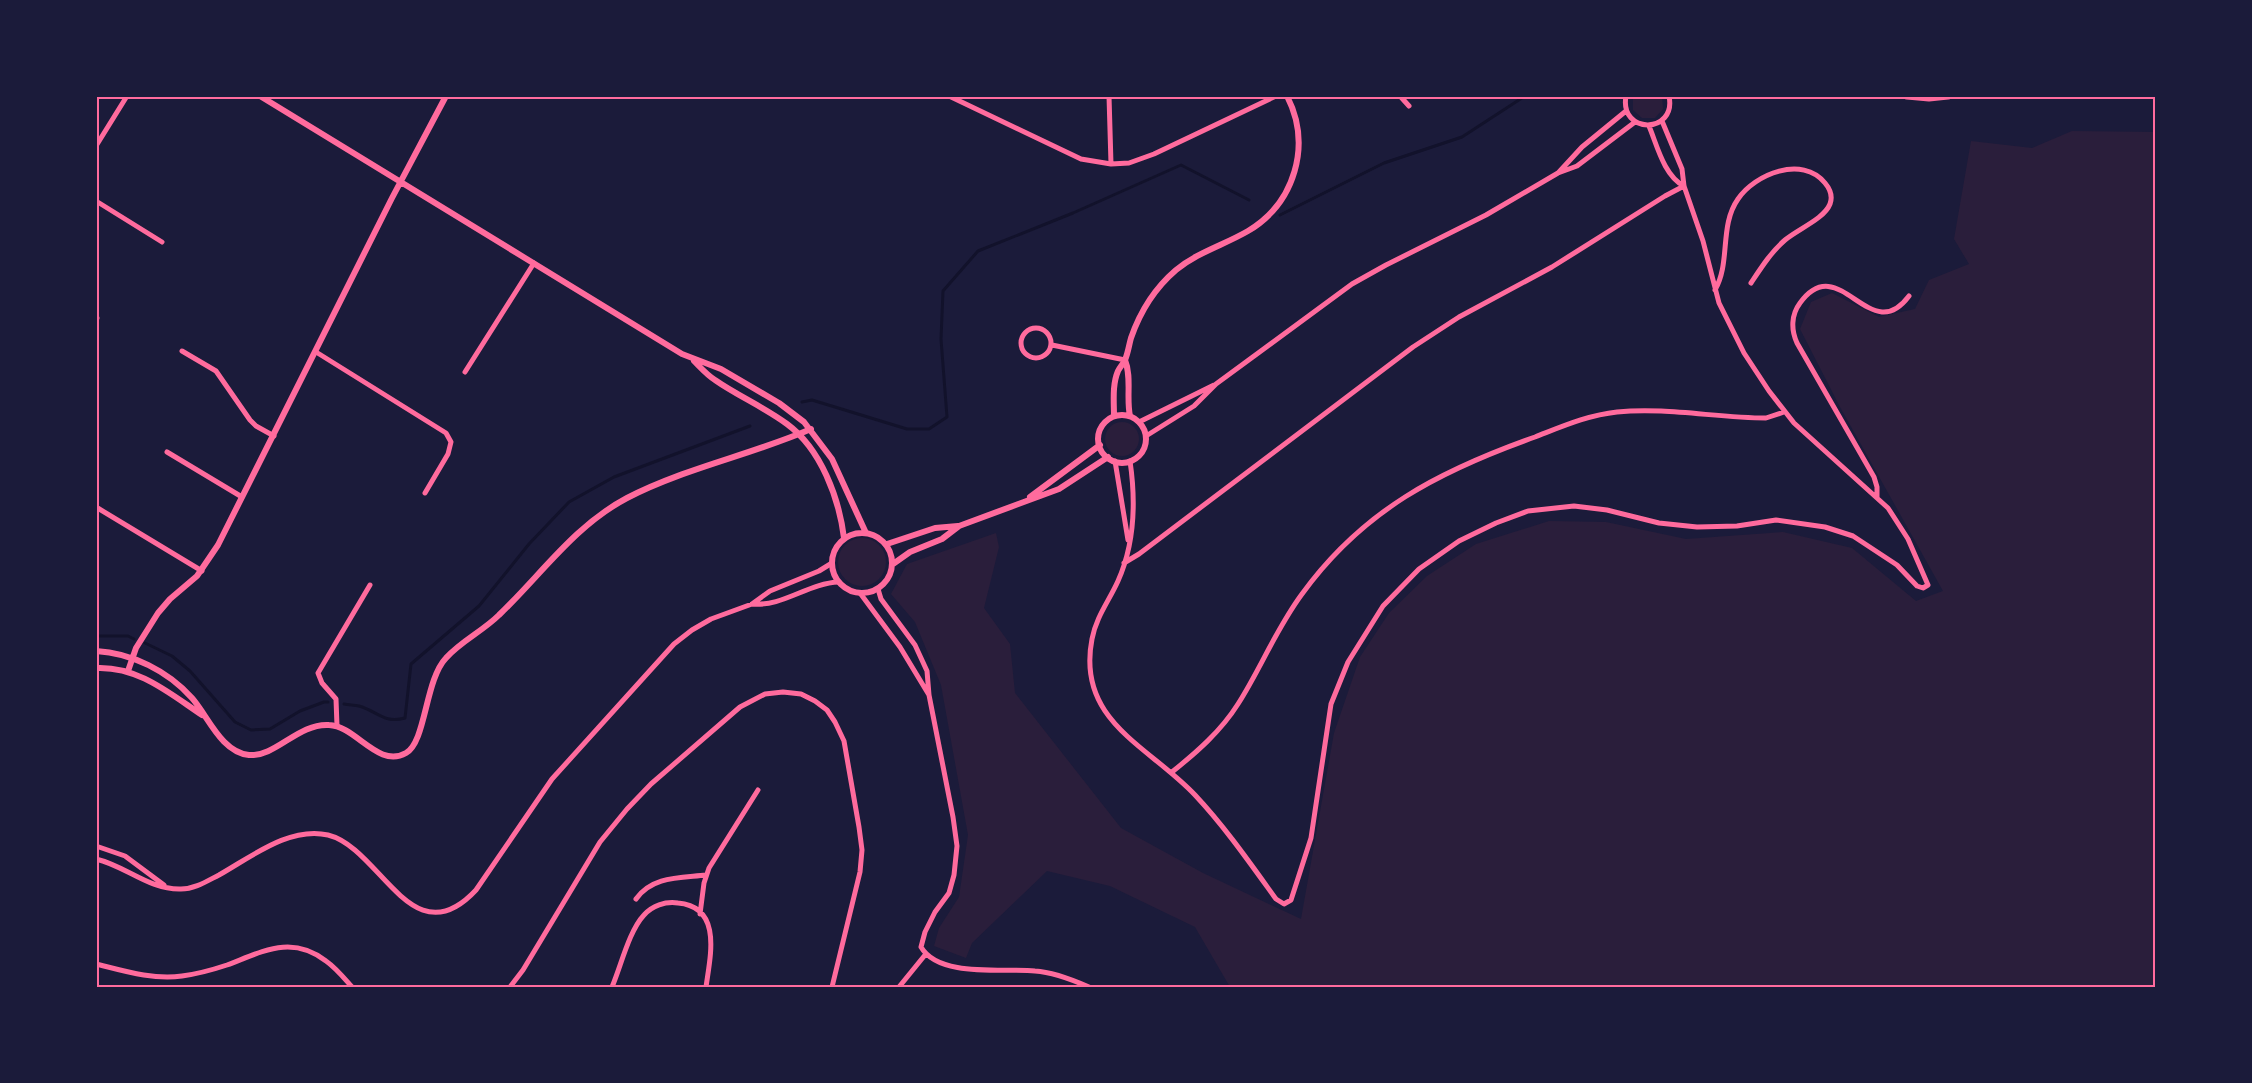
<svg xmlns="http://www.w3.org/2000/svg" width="2252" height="1083" viewBox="0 0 2252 1083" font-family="Jost,sans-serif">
	<rect width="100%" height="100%" fill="#1b1b3a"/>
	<path fill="#2a1e3b" d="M1633 96H1662L1663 109 1655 118H1642L1633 110Z
		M2072 131 2156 132V987H1230L1195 927 1110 886 1047 871 972 943 966 958 934 946 939 928 959 897 968 835 941 685 915 622 891 594 907 564 996 533 999 547 984 608 1010 644 1015 693 1121 828 1203 873 1301 919 1334 733 1360 657 1389 613 1427 576 1476 544 1549 521 1606 522 1686 539 1783 532 1852 548 1916 601 1943 591 1840 407 1800 329 1811 302 1832 293 1879 317 1915 309 1929 280 1969 264 1954 239 1971 141 2032 148Z
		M1105 439a17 17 0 1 1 34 0a17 17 0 1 1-34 0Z
		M838 562a24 24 0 1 1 48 0a24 24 0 1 1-48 0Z"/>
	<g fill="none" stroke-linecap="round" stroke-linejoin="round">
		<path stroke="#12122b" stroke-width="3" d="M1280 215 1384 163 1462 137 1525 96
			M802 402 812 400 907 429H929L947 417 941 339 943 291 978 251 1073 213 1181 165 1249 200
			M96 636H128L134 639
			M145 643 172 656 190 671 235 722 251 730 270 729 300 711 324 702H328
			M344 704C349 705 354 705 359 706 377 711 384 724 405 718L411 664 479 606 529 544 569 502 614 477 750 426"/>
		<path stroke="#ff6b9d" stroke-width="5" d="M949 96 1081 159 1111 164 1129 163 1154 154 1276 96
			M1109 96 1111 164
			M1400 96 1409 106
			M1626 96C1619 135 1677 134 1669 96
			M1649 126C1657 145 1664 176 1684 186
			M96 146 127 96
			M1559 172 1582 147 1626 111
			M96 201 162 242
			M1715 290C1731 262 1719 226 1738 199 1755 174 1802 155 1825 183 1830 189 1833 196 1830 204 1824 219 1798 229 1785 240 1771 252 1761 268 1751 283
			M96 318H97
			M1021 343a15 15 0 1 1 30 0a15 15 0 1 1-30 0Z
			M1052 345 1125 360
			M182 351 216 371 250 420 256 426 274 436
			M316 352 446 433 451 442 448 454 425 493
			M465 372 534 263
			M1139 422 1214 385
			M1146 436 1194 406 1216 384 1352 284 1386 265 1486 215 1558 173 1577 166 1635 122
			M167 452 242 497
			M1115 461 1128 540
			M1130 461C1136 502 1135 543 1118 581 1109 601 1096 617 1092 639 1076 721 1149 746 1195 795 1225 827 1250 863 1276 899L1284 904 1291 900 1311 838 1331 704 1348 662 1383 606 1419 569 1459 541 1496 523 1528 511 1574 506 1607 510 1659 523 1697 527 1737 526 1776 520 1825 527 1853 536 1897 565 1917 586 1923 588 1928 585 1908 539 1888 508 1794 423 1769 391 1744 353 1719 303 1703 241 1684 186 1682 169 1662 121
			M1877 497V487L1874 477 1797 343C1791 330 1791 315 1800 303 1830 262 1854 309 1882 312 1894 313 1903 304 1909 296
			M96 507 202 571
			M1124 563 1139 554 1413 347 1459 317 1552 267 1665 196 1684 186
			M878 589 881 599 915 645 927 671 929 695 953 817 957 846 954 875 949 893 935 912 925 932 921 947C939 978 1004 968 1035 971 1053 972 1073 980 1089 987
			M860 593 900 647 929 695
			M752 604C783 607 808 583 839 582
			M337 726 336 699 322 683 318 673 370 585
			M1172 772C1197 752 1221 731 1238 704 1261 668 1276 629 1302 594 1363 510 1439 471 1535 437 1561 427 1588 415 1617 412 1666 407 1717 418 1766 418L1784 412
			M96 846 125 856 164 885
			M96 859C126 866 149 890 181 889 195 889 207 881 219 875 251 857 290 826 328 835 381 848 412 959 476 890L552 779 674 644 692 630 711 619 752 604 770 591 819 571 832 563
			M636 899C652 876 680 878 706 875
			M700 914 704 883 709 868 758 790
			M96 964C124 971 153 980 182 976 197 974 212 970 227 965 262 952 291 934 326 961 336 968 344 978 352 987
			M510 987 523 970 600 842 627 809 651 784 740 707 765 694 783 692 801 694 815 701 827 710 835 722 844 741 859 827 862 850 860 872 832 987
			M612 987C621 966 629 931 644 915 652 906 665 901 678 903 723 907 710 957 706 987
			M899 987 925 955"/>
		<path stroke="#ff6b9d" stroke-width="6" d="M260 96 682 354 721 369 779 403 804 422 832 459 866 533
			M1125 360C1132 377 1126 398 1130 416
			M694 361C701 368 707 375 715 380 738 396 764 407 787 424 821 449 839 498 844 538
			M1098 439a24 24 0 1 1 48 0a24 24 0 1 1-48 0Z
			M1114 416C1114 402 1112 385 1118 371 1120 367 1123 364 1125 360 1128 353 1129 345 1131 338 1140 312 1155 288 1176 270 1198 252 1224 245 1248 231 1295 203 1312 145 1287 96
			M1030 497 1100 445
			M832 563a30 30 0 1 1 60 0a30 30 0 1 1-60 0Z
			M887 544 935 528 958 526
			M893 564 910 552 942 539 959 526 1059 489 1108 457
			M96 651C132 653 168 671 192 698 208 716 221 752 249 755 276 757 298 723 329 725 356 726 378 769 406 753 426 742 425 680 446 658 461 641 483 631 499 615 541 575 574 526 627 498 685 468 751 455 811 429
			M96 668C138 666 169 693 202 715
			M128 671 136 648 158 613 170 599 197 576 218 545 392 198 446 96"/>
		<path stroke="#ff6b9d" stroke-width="7" d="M1907 96 1929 98 1948 96"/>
	</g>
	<rect width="2252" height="1083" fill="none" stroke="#1b1b3a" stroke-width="195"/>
	<rect x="98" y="98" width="2056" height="888" fill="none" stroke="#ff6b9d" stroke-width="2"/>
</svg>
